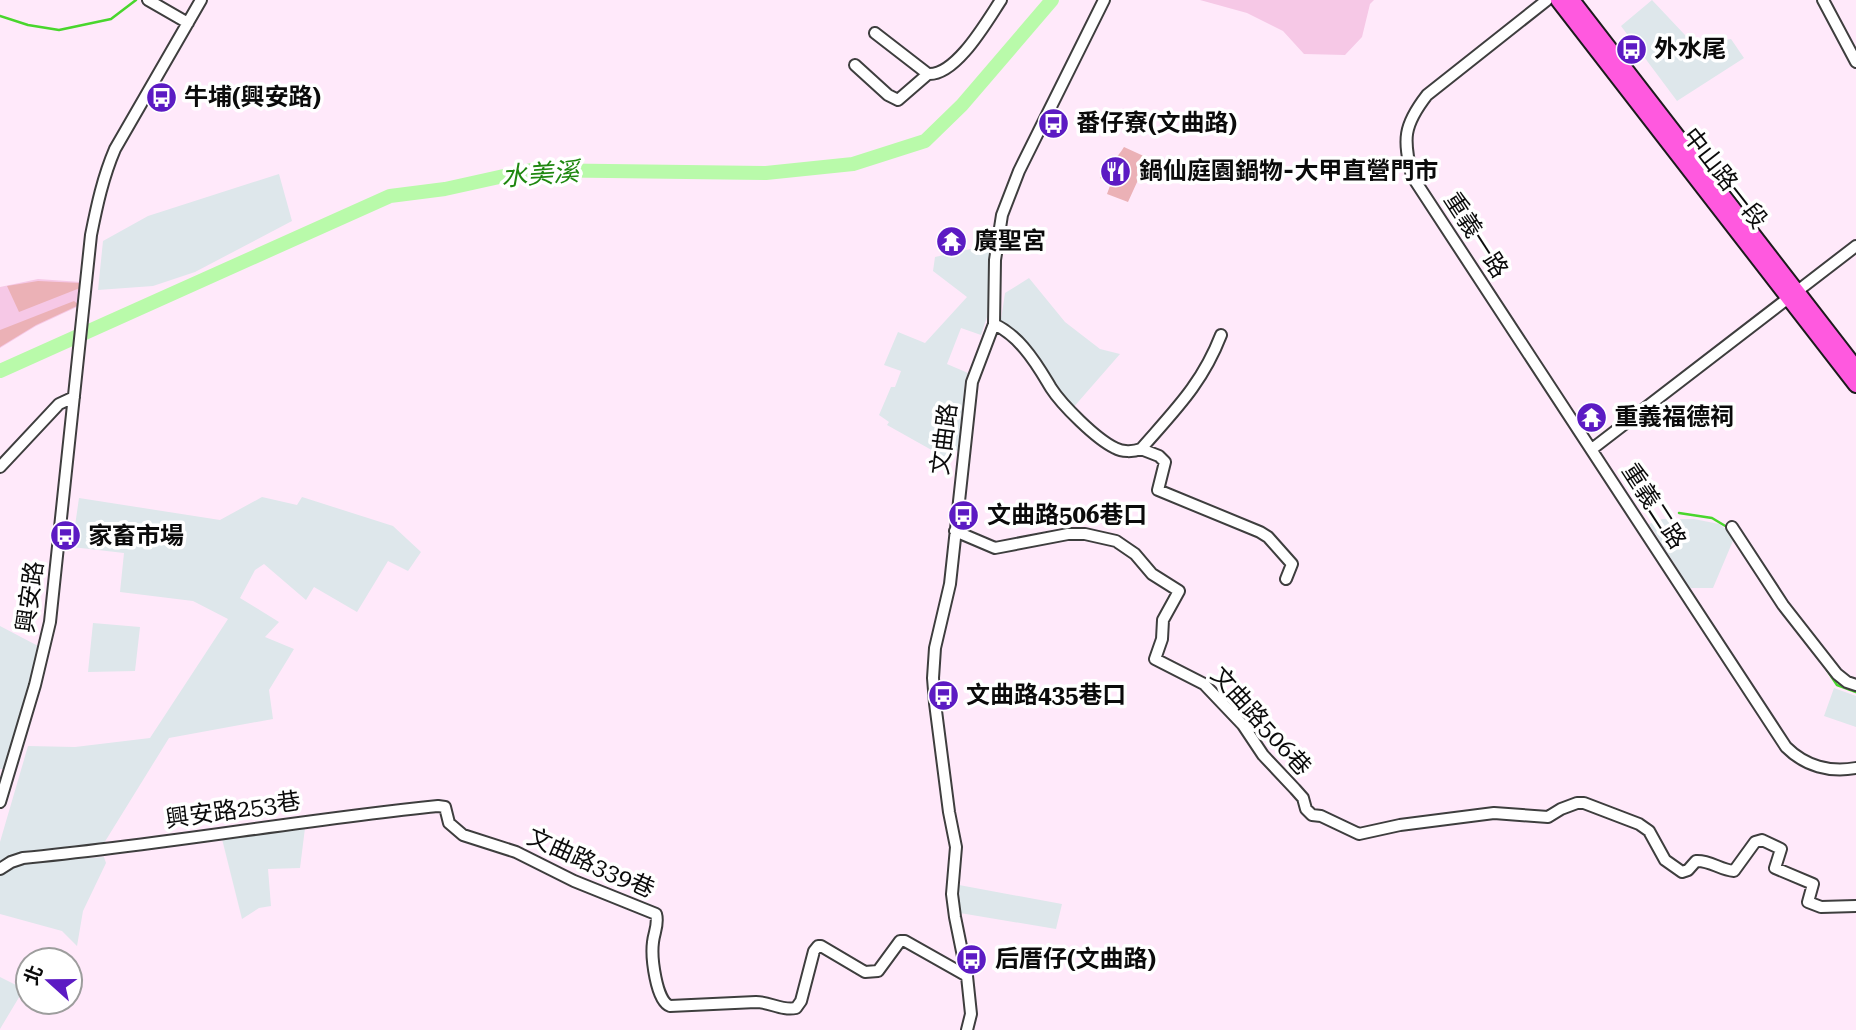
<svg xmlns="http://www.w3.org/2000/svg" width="1856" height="1030" viewBox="0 0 1856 1030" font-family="'Roboto Serif','Noto Sans TC',serif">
	<rect width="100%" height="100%" fill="#ffe9fa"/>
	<path fill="#dee7eb" d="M1652 0 1701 52 1714 42 1731 39 1744 58 1677 101 1621 26Z
		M279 174 292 221 195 272 153 286 98 290 103 241 148 216Z
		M995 247 987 317 981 335 961 328 947 364 968 373 965 381 958 451 952 449 944 457 887 425 889 422 879 415 891 387H895L901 371 884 365 898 332 925 343 967 297 933 271 935 257 975 248Z
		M1029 278 1065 322 1100 349 1120 354 1072 409 1049 378 1000 326 1005 293Z
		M262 497 297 505 302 497 393 526 421 552 408 571 388 561 357 612 314 587 306 600 264 564 255 570 240 598 279 622 265 637 294 649 269 690 273 719 169 738 101 848 24 851 0 865V842L28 746 75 747 150 738 228 619 193 601 120 592 124 553 72 547 79 498 220 520Z
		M1662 519H1694L1719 524 1735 536 1713 588H1690L1649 524Z
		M93 623 140 627 135 671 88 672Z
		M0 626 40 647 7 769H0Z
		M1834 688 1856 696V727L1824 716Z
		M305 828 300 868 268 869 271 906 259 908 242 919 222 839Z
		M104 857 106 863 83 911 77 946 62 931 0 914V873L26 862Z
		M959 885 1062 904 1056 929 960 913Z
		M0 977 24 989 0 1029Z"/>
	<path fill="#f6c8e6" d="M1200 0H1374L1370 4 1362 37 1345 55 1304 54 1283 31 1247 13Z
		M38 279 81 282 79 306 36 326 0 348V287Z"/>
	<path fill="#ebb1b6" d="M1124 147 1148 158 1128 202 1107 194 1111 183 1100 178C1106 166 1117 159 1124 147Z
		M38 281 80 283V288L19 312 7 286Z
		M74 301 79 305 36 325 0 347V330Z"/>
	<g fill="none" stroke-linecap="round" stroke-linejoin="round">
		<path stroke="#49d62d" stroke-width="2.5" d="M0 16 28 25 59 30 111 19 136 0
			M1679 513 1712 518 1727 527
			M1823 664 1837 685 1856 692"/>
		<path stroke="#b9faaa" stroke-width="14" d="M0 371 390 196 445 189 531 170 766 173 853 164 925 141 962 105 1052 0"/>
		<defs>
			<path id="minor" d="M148 0 188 23
				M1547 0 1427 95C1403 126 1403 139 1412 176L1786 747C1805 766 1830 773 1856 768
				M1823 0 1856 62
				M875 33 928 74C956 76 987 21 1001 0
				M855 65 888 95 898 100 928 74
				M994 324C1006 330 1015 337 1024 348 1036 362 1042 373 1051 388 1062 405 1096 439 1115 448 1122 452 1133 452 1141 449L1159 456 1165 462 1158 490 1260 532 1268 537 1292 564 1286 579
				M1141 449C1175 410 1202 384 1221 335
				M1592 449 1856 246
				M0 467 59 404 74 397
				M1732 527 1783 605 1837 674 1847 682 1856 685
				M955 531 995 548 1068 534H1085L1116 541 1135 554 1152 574 1179 591 1163 620 1162 639 1155 659 1204 684 1243 725 1263 755 1295 789 1303 798 1306 809 1312 815 1321 816 1359 834 1400 825 1494 813 1548 817 1561 809 1577 803H1584L1639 824 1649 831 1665 860 1682 872 1688 870 1696 861C1710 860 1720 870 1734 871L1755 842 1762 840 1781 849 1775 868 1813 884 1808 902 1821 907 1856 906
				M0 802 35 685 50 622 91 235C97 205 103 177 115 149L201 0
				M0 869 11 862 23 858C162 845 299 820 438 806L445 807 449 823 463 835 516 852 574 881 656 914C659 924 654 932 653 942 651 957 656 1001 670 1006L756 1002C770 1002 782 1011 796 1008L801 1001 814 951 818 946H821L865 972 878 971 900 941H905L967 976
				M967 1030 971 1014 967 976 955 917 952 894 956 847 949 812 935 703 933 678 935 648 950 584 972 382 994 324 995 260 1002 215 1019 171 1104 0"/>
			<path id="major" d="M1558 0 1856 385
				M1572 0 1856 368"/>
		</defs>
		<use href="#minor" stroke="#3e3e3e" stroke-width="14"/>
		<use href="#major" stroke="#1c1c1c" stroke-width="18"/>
		<use href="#minor" stroke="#fff" stroke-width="10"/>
		<use href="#major" stroke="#ff59df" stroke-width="14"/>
	</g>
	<defs>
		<symbol id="bus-disc" viewBox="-11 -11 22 22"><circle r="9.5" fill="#5c1bc3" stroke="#fff"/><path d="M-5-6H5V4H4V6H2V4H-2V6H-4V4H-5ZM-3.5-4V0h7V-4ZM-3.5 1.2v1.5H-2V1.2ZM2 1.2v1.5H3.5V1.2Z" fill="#fff"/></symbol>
		<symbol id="restaurant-disc" viewBox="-11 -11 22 22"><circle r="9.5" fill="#5c1bc3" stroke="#fff"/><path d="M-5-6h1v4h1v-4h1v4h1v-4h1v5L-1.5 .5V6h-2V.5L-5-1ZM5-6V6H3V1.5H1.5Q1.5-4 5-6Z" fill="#fff"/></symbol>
		<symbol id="temple-disc" viewBox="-11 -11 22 22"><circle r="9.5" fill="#5c1bc3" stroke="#fff"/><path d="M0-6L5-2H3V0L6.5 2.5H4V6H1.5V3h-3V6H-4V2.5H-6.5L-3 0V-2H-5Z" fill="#fff"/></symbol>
	</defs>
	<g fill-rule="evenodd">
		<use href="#bus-disc" x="1614" y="32" width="35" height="35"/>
		<use href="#bus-disc" x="144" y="80" width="35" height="35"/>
		<use href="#bus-disc" x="1036" y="106" width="35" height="35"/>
		<use href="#restaurant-disc" x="1098" y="154" width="35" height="35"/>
		<use href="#temple-disc" x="934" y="224" width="35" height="35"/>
		<use href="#temple-disc" x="1574" y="400" width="35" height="35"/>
		<use href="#bus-disc" x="946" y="498" width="35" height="35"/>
		<use href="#bus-disc" x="48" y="518" width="35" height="35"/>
		<use href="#bus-disc" x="926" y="678" width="35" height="35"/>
		<use href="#bus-disc" x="954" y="942" width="35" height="35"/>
	</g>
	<g text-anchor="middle" stroke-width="7" stroke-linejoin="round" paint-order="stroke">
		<g font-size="24" font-weight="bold" fill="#0b0b0b" stroke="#fff" text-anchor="start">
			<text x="1654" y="57">外水尾</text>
			<text x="184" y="105">牛埔(興安路)</text>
			<text x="1076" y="131">番仔寮(文曲路)</text>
			<text x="1139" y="179">鍋仙庭園鍋物-大甲直營門市</text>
			<text x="974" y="249">廣聖宮</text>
			<text x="1614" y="425">重義福德祠</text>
			<text x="987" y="523">文曲路506巷口</text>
			<text x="88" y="544">家畜市場</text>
			<text x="966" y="703">文曲路435巷口</text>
			<text x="995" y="967">后厝仔(文曲路)</text>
		</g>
		<g font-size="24" fill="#0b0b0b" stroke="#fff">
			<text transform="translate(1725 178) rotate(52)" y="8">中山路一段</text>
			<text transform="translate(1476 235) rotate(57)" y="8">重義一路</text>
			<text transform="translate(944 439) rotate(-83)" y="8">文曲路</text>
			<text transform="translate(1654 506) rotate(57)" y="8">重義二路</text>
			<text transform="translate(30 597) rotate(-82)" y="8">興安路</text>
			<text transform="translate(1261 721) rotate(48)" y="8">文曲路506巷</text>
			<text transform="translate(233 810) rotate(-8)" y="8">興安路253巷</text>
			<text transform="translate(591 863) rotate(24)" y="8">文曲路339巷</text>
		</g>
		<g font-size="26" font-style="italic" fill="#1e870f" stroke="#fff">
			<text transform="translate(540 174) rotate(-4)" y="9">水美溪</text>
		</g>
	</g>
	<g transform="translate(49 981) rotate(291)"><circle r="33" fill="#ffffff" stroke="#9d9d9d" stroke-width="2"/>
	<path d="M0-5L12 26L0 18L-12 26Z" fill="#5c1bc3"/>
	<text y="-10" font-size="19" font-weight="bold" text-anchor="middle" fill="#0b0b0b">北</text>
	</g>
</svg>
